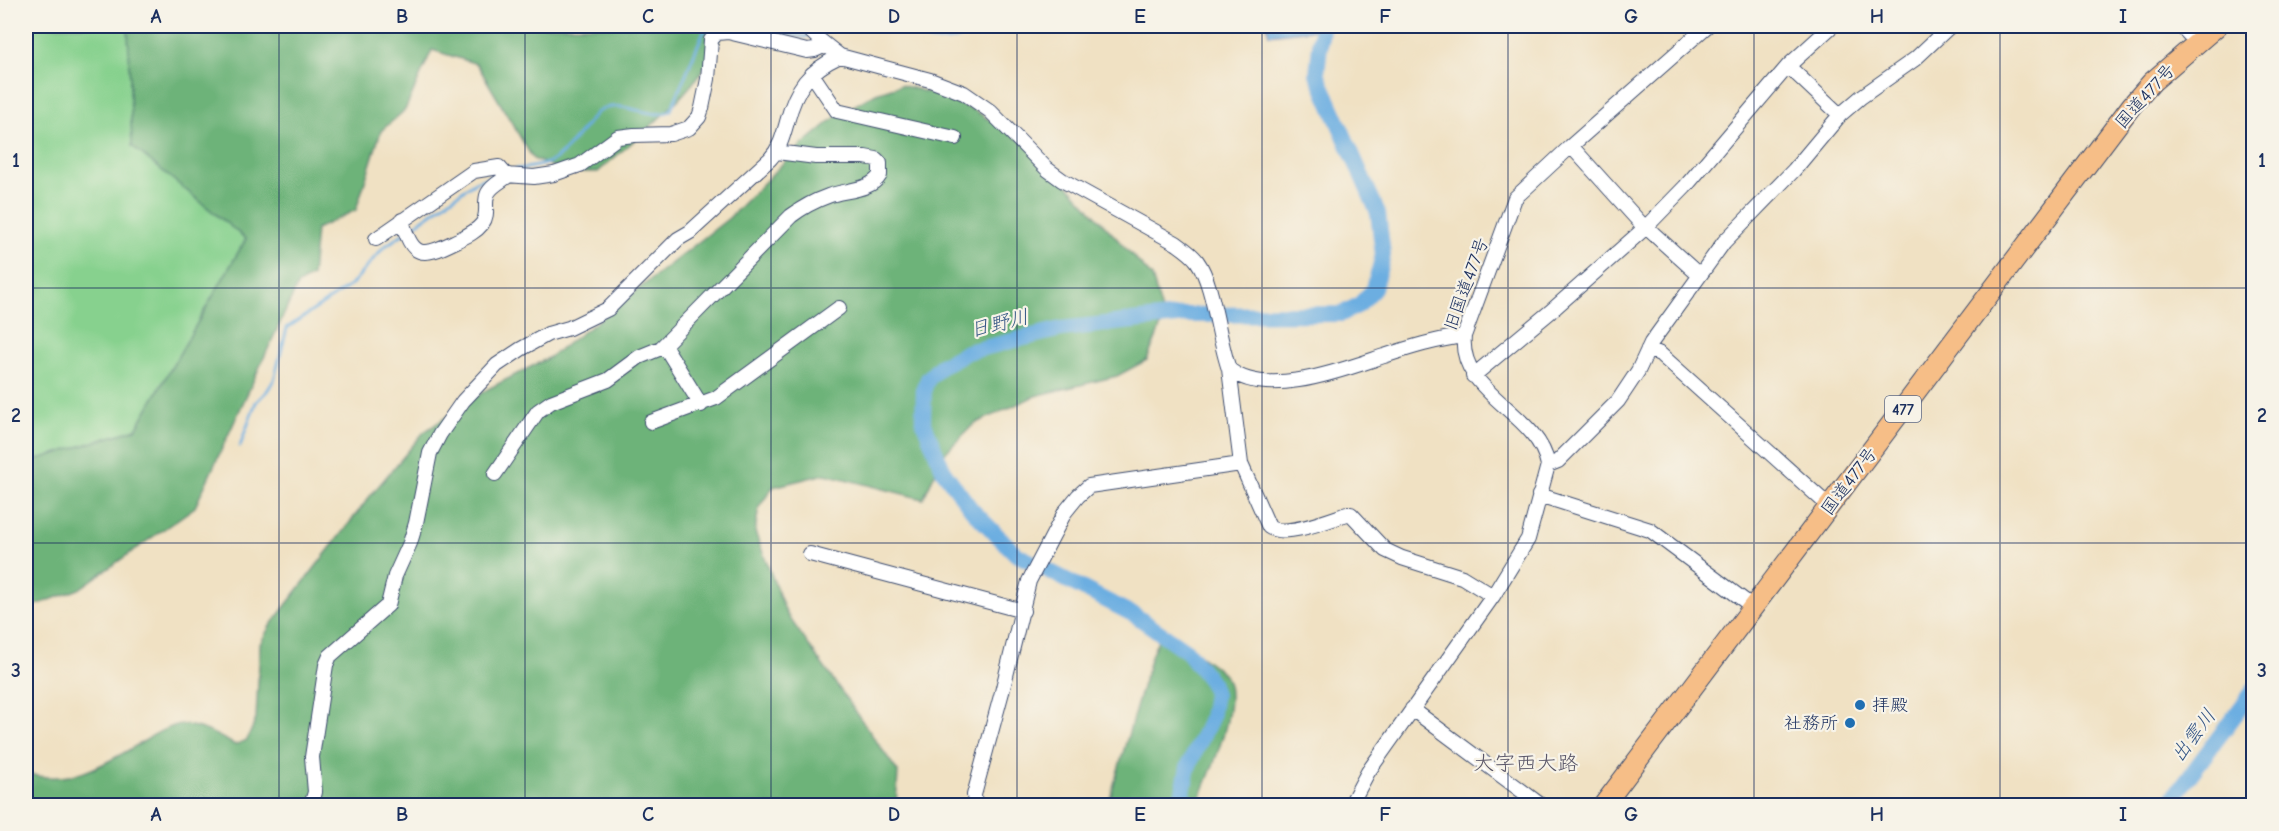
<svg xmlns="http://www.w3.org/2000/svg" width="2279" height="831" viewBox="0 0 2279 831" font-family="'Comic Neue','Klee One',sans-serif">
	<rect width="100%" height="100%" fill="#f7f3e8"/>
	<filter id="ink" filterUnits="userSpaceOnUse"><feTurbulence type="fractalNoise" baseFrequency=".0167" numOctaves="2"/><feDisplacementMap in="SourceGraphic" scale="12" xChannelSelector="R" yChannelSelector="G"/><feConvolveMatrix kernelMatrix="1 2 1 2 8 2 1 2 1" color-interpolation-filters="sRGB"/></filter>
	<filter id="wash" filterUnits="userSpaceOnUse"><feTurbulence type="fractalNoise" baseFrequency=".008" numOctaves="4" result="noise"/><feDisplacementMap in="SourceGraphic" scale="24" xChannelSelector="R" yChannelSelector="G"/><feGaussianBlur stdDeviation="1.35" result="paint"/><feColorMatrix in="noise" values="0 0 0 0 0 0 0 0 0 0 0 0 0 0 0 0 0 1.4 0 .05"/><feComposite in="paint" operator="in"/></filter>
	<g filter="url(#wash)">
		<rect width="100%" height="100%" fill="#f0e1c3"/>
		<path fill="#87d18e" stroke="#518076" stroke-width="1.5" d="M26 26H128L132 146 246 239 136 429 26 463Z"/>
		<path fill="#6db379" stroke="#44716c" stroke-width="1.5" d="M128 26H724C708 86 642 132 598 172H567L533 159 477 64 432 50 405 110 381 131 356 210 316 229 312 276 298 284 195 507 79 589 26 609V463L136 429 246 239 132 146Z
			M901 85 934 94 974 110 1036 150 1152 277 1164 318 1147 360 1117 376 1035 396 974 424 944 454 923 499 825 474 773 487 759 507 755 532 786 613 898 772 896 805 26 806V773C72 788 107 762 146 740 154 734 169 726 179 725 199 724 219 736 235 745L247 740 256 719 260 644 270 626 371 495 424 432 488 389 548 358 603 317 729 218 797 149 838 115 876 93Z
			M1176 639C1186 646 1220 668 1225 676 1243 701 1208 778 1197 805H1108L1151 656 1158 640Z"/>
		<path fill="#6caee1" stroke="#446ea0" stroke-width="1.5" d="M1267 26H1345L1269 35Z"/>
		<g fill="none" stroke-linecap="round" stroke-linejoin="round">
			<path stroke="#6caee1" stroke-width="3" d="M742 26 763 31 806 37 809 34
				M903 26C924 43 948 46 972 32L973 26
				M516 169C558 165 558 158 584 128 588 123 594 114 599 111 622 97 653 123 671 110L703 33 711 26
				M408 230 475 182 499 174
				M240 446 256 402 267 391 274 380 287 328 351 285 384 247 403 234"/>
			<path stroke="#6caee1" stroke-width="16" d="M1180 806 1188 767 1211 718 1215 694 1211 682 1188 652 1136 616 1016 554 972 510 944 472 923 421 924 388 928 379 941 366 967 352 1061 329 1186 315 1341 314 1359 305 1374 289 1383 255 1378 213 1317 74 1322 26
				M2167 806 2254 690"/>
		</g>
	</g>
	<g filter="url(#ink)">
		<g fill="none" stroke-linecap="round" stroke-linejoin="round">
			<defs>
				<path id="minor" d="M805 26 821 41 840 56 930 80 964 93 990 111 1047 169 1062 180 1176 243C1183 248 1192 254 1197 261 1214 284 1218 339 1229 369L1241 464 1269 527C1285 538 1329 520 1347 514H1351L1385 550 1402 558 1462 577 1493 596
					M2181 26 2196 42
					M1788 66 1840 115
					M812 74 837 111 955 138
					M1571 146 1645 228
					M402 220C412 258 422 258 454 242 464 237 475 233 482 224 490 213 483 203 488 193 492 185 502 181 509 175
					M1646 227 1699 275
					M376 239 474 171 499 167 506 175 534 177 554 174 580 165 618 137 634 135 671 134 689 128 699 117 702 108 708 79 711 40 717 33 728 32 807 51 815 50 826 45
					M664 345 701 405
					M1648 349 1660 354 1829 506
					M1229 369C1265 400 1345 369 1384 356 1409 348 1437 339 1464 336
					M1473 376 1550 312 1645 228 1685 187 1788 66 1832 26
					M651 422 716 398 839 308
					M1548 465 1558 461 1618 401 1638 371 1651 343 1724 242 1794 170 1840 115 1861 97 1915 59 1950 26
					M495 474 538 411 551 402 608 380 639 357 661 348 791 216C803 207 814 201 828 196 844 190 871 191 880 175V163L876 159 865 157H816L777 152
					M1539 495 1650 530 1753 607
					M810 554 1023 611
					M1412 709 1542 806
					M311 806 315 792 312 757 326 665 330 656 388 605 395 576 410 543 416 523 430 453 440 434 463 401 497 365 521 349 548 334 569 328 608 309 678 239 690 232 770 159C780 148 783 136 787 122 796 88 808 71 840 56
					M975 806 974 795 1002 692 1029 581 1065 512 1078 496 1089 486 1241 464
					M1350 806 1368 772 1493 596 1528 539 1548 465C1538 412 1458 394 1464 336L1515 198 1571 146 1707 26"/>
				<path id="highway" d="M1603 806 2132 105 2152 82 2217 26"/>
			</defs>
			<use href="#minor" stroke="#3b4a6d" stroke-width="16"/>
			<use href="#highway" stroke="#3b4a6d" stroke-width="22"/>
			<use href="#minor" stroke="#fff" stroke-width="14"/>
			<use href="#highway" stroke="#f6be87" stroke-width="20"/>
		</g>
	</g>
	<path fill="none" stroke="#1b2f5e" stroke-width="1.5" stroke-opacity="0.55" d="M279 26V806M525 26V806M771 26V806M1017 26V806M1262 26V806M1508 26V806M1754 26V806M2000 26V806M26 288H2254M26 543H2254"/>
	<g fill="#1f6fb2" stroke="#f7f3e8" stroke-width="2">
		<circle cx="1860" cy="705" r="6"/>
		<circle cx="1850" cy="723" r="6"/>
	</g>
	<g text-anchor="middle" stroke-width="4.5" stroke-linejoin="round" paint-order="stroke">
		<rect fill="#f7f3e8" stroke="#5d6a87" stroke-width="1.5" x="1885" y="396" width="36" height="26" rx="4.5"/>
		<g font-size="16" font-weight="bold" fill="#1b2f5e">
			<text x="1903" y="415">477</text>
		</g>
		<g font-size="18" fill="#1b2f5e" stroke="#f7f3e8">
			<text transform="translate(2145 96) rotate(-48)" y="6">国道477号</text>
			<text transform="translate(1466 284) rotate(-70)" y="6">旧国道477号</text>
			<text transform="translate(1849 481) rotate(-53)" y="6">国道477号</text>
		</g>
		<g font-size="18" fill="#1b2f5e" stroke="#f7f3e8" text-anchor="start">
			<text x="1872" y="711">拝殿</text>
			<text x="1838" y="729" text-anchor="end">社務所</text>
		</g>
		<g font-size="20" font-style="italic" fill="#335585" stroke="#f7f3e8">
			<text transform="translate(999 323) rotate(-14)" y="7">日野川</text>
			<text transform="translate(2193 735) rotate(-53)" y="7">出雲川</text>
		</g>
		<g font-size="21" fill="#5b586a" stroke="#f7f3e8">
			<text x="1526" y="770">大字西大路</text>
		</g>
	</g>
	<rect width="2279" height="831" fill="none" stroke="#f7f3e8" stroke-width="66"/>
	<rect x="33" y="33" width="2213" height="765" fill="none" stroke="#1b2f5e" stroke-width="2"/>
	<g font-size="20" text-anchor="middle" font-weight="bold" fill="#1b2f5e">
		<text x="156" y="23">A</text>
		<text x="402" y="23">B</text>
		<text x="648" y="23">C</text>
		<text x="894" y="23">D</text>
		<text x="1140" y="23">E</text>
		<text x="1385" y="23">F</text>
		<text x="1631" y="23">G</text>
		<text x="1877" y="23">H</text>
		<text x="2123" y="23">I</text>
		<text x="16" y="167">1</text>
		<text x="2262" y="167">1</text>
		<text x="16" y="422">2</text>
		<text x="2262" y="422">2</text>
		<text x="16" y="677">3</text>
		<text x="2262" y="677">3</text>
		<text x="156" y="821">A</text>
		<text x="402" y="821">B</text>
		<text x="648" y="821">C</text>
		<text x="894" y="821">D</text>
		<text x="1140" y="821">E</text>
		<text x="1385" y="821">F</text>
		<text x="1631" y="821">G</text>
		<text x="1877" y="821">H</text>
		<text x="2123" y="821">I</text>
	</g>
</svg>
